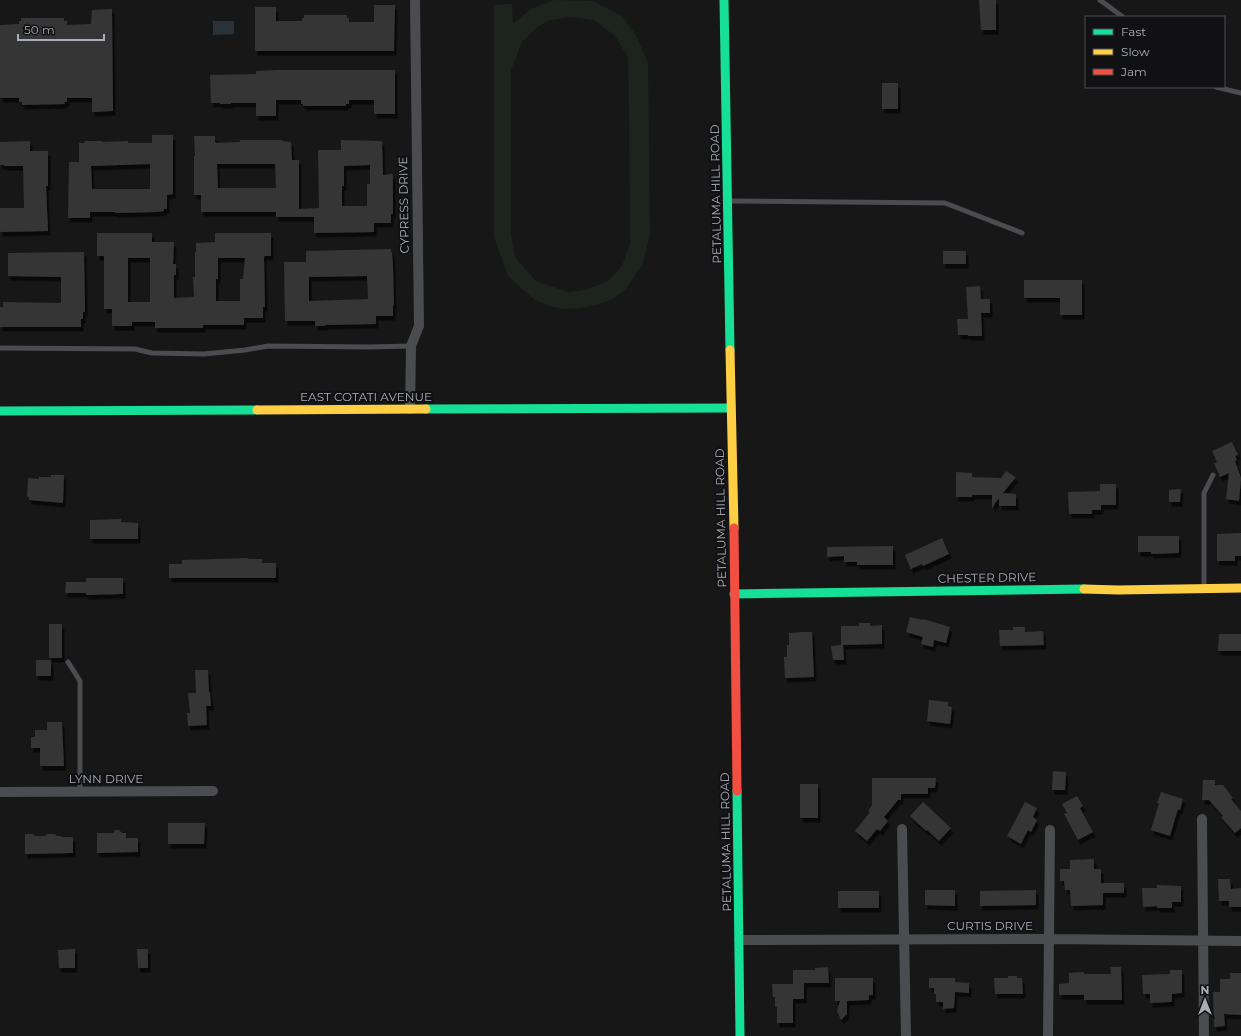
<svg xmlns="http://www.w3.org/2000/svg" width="1241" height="1036" viewBox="0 0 1241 1036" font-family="Montserrat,sans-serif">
	<defs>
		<filter id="shadow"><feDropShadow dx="2.5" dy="4.5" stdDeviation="0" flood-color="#0009"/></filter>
	</defs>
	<rect width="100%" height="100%" fill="#171717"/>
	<path fill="#1d241e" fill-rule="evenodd" d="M554 0 593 1 622 16 636 35 648 63 650 234 643 263 625 290 613 299 597 305 580 308 563 309 548 306 535 300 508 276 494 237V5L512 4 513 24 531 9ZM571 17 594 20 615 36 628 57 629 106 630 244 622 266 608 281 585 290 568 292 536 281 515 257 511 234V70L522 42 536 28 549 20Z"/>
	<path fill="#2a3239" d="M213 21H234V34L213 35Z"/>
	<path fill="#353536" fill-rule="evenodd" filter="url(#shadow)" d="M979 0H996V30H981Z
		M374 5H395L394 51H255V7H276V21H302V18H304V15H347V18H349V22H374Z
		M112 9 113 111 92 112V98H67V102H64L65 104 22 105V102H19V98H0V25L19 24V21H21V18H64V21H67V25L91 24 92 10Z
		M278 70H395V114H374V100H349V104H346V106H303V104H301V100H276V116H256V103H231V104H220V103H211L210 75 256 74V71Z
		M882 83H898V109H882Z
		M152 135H173V194L167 195V209H164V211L157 212 115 213V212H90V218H68L69 162H79V143H84L85 141H102V142L128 141V143H152ZM150 164V189H92L91 166Z
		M194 136H215V142L217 143 240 142V140H282V141L291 142 292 160H299V209L319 208 318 150H341V140L382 141 383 175 393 174V214H391V223H374V232L314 233V217H276V212H201V195H194V156H195ZM217 164H275L276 188H218ZM370 165V184H367V206H342V186H344V166Z
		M30 141V151H48V186H46L48 231 0 232V208H24L23 166H4V165H0V142Z
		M97 233H152V242H174L173 264H176V275H174V298L194 297 193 277H195V252H196V243L215 242V233H271V256H265L264 257 265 307H263V318H244V325H203V328H155V322H132V326H112V309H104V256H97ZM128 258H150V302H128ZM218 258H245L243 279H240V301H216V279H218Z
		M391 249V252H392L393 266 394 305 393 306V316H376V324L325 325V326H315V321H285L284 262H306V251ZM367 276 368 299 309 301V277Z
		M943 251H966V264H943Z
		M84 252 85 312H83V319H81V327H0V307H3V302L61 303V277L8 276V253Z
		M1024 280H1082V315H1060V298H1024Z
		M980 286 981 299H990V313H981L982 336H968V335H958L957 319H968L966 287Z
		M1232 442 1238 455 1235 456 1237 460 1235 461 1241 478 1239 501 1226 499 1229 473 1220 477 1214 463 1217 462 1212 451Z
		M1006 471 1016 477 1003 493 1016 494V506H999V498L992 508V495H972V497H956V472L972 473V477L1001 478Z
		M51 475H64L63 503 29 500V497H27L28 478 39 479V477H51Z
		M1100 484H1116V505H1101V510H1092V514H1069L1068 492 1100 491Z
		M1181 489 1180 502H1169V490Z
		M121 519V522L138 523V539H90V520Z
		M1241 533V556H1235V561H1217V534Z
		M1138 536H1179V553L1151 554V552H1138Z
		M942 538 949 554 923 566 922 564 911 569 905 555Z
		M893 546V565H857V562H844V556L827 557V547Z
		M248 558V559H262V563H276V578H169V564H182V560Z
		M86 578H123V594L86 595V593H65L66 582H86Z
		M910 617 922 620 923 619 950 627 946 643 934 640 933 647 921 644 923 637 906 632Z
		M859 623H870V626L882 625V644L843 645 844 660H833L831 646 841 645V626H859Z
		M49 624H62V658H49Z
		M1013 627H1025V632L1043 631 1044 645 1000 646 999 630H1013Z
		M803 632H812L814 677 785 678 784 657H787V645H789V633Z
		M1219 634H1241V651H1218Z
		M36 660H51V676H36Z
		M195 670H208L209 692H210L211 706H206L207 725 188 726 187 713H190L188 693H196Z
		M929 700 948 702V706L952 707 950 724 927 721Z
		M47 722H62L64 766H40V748H31V737H35V730H47Z
		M1053 771 1066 772 1065 790H1052Z
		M872 778H936L935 788H928V794H901V800H898L884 817 888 821 880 831 877 829 867 841 855 831 870 812 868 811 872 805Z
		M1203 780H1215V785H1223L1233 798 1231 799 1241 811V828L1235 833 1221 817 1223 816 1209 800H1202Z
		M800 784H818V818H800Z
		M1161 792 1183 799 1180 810 1178 809 1170 836 1151 830 1159 803H1157Z
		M1077 796 1083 806 1080 808 1093 832 1078 840 1064 814 1067 813 1062 804Z
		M923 802 951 828 939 841 927 830 926 831 910 816Z
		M1025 802 1037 808 1033 817 1037 820 1031 832 1028 830 1021 844 1007 836Z
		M168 823H205L204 844H168Z
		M115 830H119L122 833H126V838H138V852L97 853V833H113Z
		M25 834H33L35 836H45L47 834H55L57 836H61V837H73V853L25 854Z
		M1094 859V869H1101V883H1124V893H1103V905L1071 906 1070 890H1065L1064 881H1060V869H1070V860Z
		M1218 879H1230L1231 889 1241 888V907H1229V901H1219Z
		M1157 885 1181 886V902H1172V908H1157V906L1143 907 1142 888H1157Z
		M925 890H955V906L925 905Z
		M1036 890V905L980 906V891Z
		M838 891H879V908H838Z
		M75 949V968H59L58 950Z
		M137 949H148V968H138Z
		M828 967 829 983H804V999H793V1023H777V1007H775V997H773L772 984H793V970H815V968Z
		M1110 967H1121L1122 1000H1084V995H1059V984L1069 983V973L1084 972V974H1111Z
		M1170 970H1182V993L1172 994V1002L1150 1003V994H1143L1142 975 1170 974Z
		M1230 973H1241V1015L1224 1014 1225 1026 1214 1027 1213 992H1220V979H1230Z
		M1008 976H1017V978H1022L1023 994H995L994 978H1008Z
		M835 978H873V995H869V1000L847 1001V1014L841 1020 837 1011 840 1001H835Z
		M929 978H955V982L969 983V993L955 992 954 1008 943 1009V1002H936V994H934V988H929Z"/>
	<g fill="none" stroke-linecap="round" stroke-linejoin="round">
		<path stroke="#4b4c50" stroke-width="5" d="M1100 0 1123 17
			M1216 87 1241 93
			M729 201 945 203 1022 233
			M0 348 135 349 152 353 204 354 245 350 268 346 369 347 411 346
			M1204 588V493L1213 475
			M68 662 80 681V792"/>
		<path stroke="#4b4c50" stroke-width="10" d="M410 409 411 346 419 326 415 0
			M0 792 213 791
			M1202 819 1204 1036
			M902 829 906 1036
			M739 940 1050 939 1241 941
			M1048 1036 1050 830"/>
		<path stroke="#16e098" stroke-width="9" d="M724 0 730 350
			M426 409 731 408
			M0 411 257 410
			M734 594 1084 589
			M737 791 740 1036"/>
		<path stroke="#ffcf43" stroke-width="9" d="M730 350 734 528
			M257 410 426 409
			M1084 589 1118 590 1241 588"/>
		<path stroke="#f24e42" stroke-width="9" d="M734 528 737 791"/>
	</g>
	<g text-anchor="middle" stroke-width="4" stroke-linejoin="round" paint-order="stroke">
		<g font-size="12" fill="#a8adb8" stroke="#111113">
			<text transform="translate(716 194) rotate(-91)" y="4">PETALUMA HILL ROAD</text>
			<text transform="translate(404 205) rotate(-91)" y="4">CYPRESS DRIVE</text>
			<text x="366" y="401">EAST COTATI AVENUE</text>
			<text transform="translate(721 518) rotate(-91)" y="4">PETALUMA HILL ROAD</text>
			<text transform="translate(987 578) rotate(-1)" y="4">CHESTER DRIVE</text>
			<text x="106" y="783">LYNN DRIVE</text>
			<text transform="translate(726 842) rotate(-91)" y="4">PETALUMA HILL ROAD</text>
			<text x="990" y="930">CURTIS DRIVE</text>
		</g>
	</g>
	<rect x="1085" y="16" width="140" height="72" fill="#111113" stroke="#4d4f55"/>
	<rect x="1093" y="29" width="20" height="6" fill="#16e098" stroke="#4d4f55"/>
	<text x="1121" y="36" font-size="12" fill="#a8adb8">Fast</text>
	<rect x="1093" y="49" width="20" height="6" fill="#ffcf43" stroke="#4d4f55"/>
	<text x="1121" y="56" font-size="12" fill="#a8adb8">Slow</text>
	<rect x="1093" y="69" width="20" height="6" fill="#f24e42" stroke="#4d4f55"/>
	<text x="1121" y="76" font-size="12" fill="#a8adb8">Jam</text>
	<g transform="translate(1205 1000)" stroke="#111113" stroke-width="3" paint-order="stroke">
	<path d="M0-3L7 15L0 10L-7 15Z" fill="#a8adb8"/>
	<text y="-6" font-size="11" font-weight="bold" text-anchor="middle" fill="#a8adb8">N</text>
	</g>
	<path d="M18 34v6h86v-6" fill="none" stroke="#a8adb8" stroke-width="2"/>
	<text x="24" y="34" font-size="12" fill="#a8adb8" stroke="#111113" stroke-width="3" paint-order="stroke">50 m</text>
</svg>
